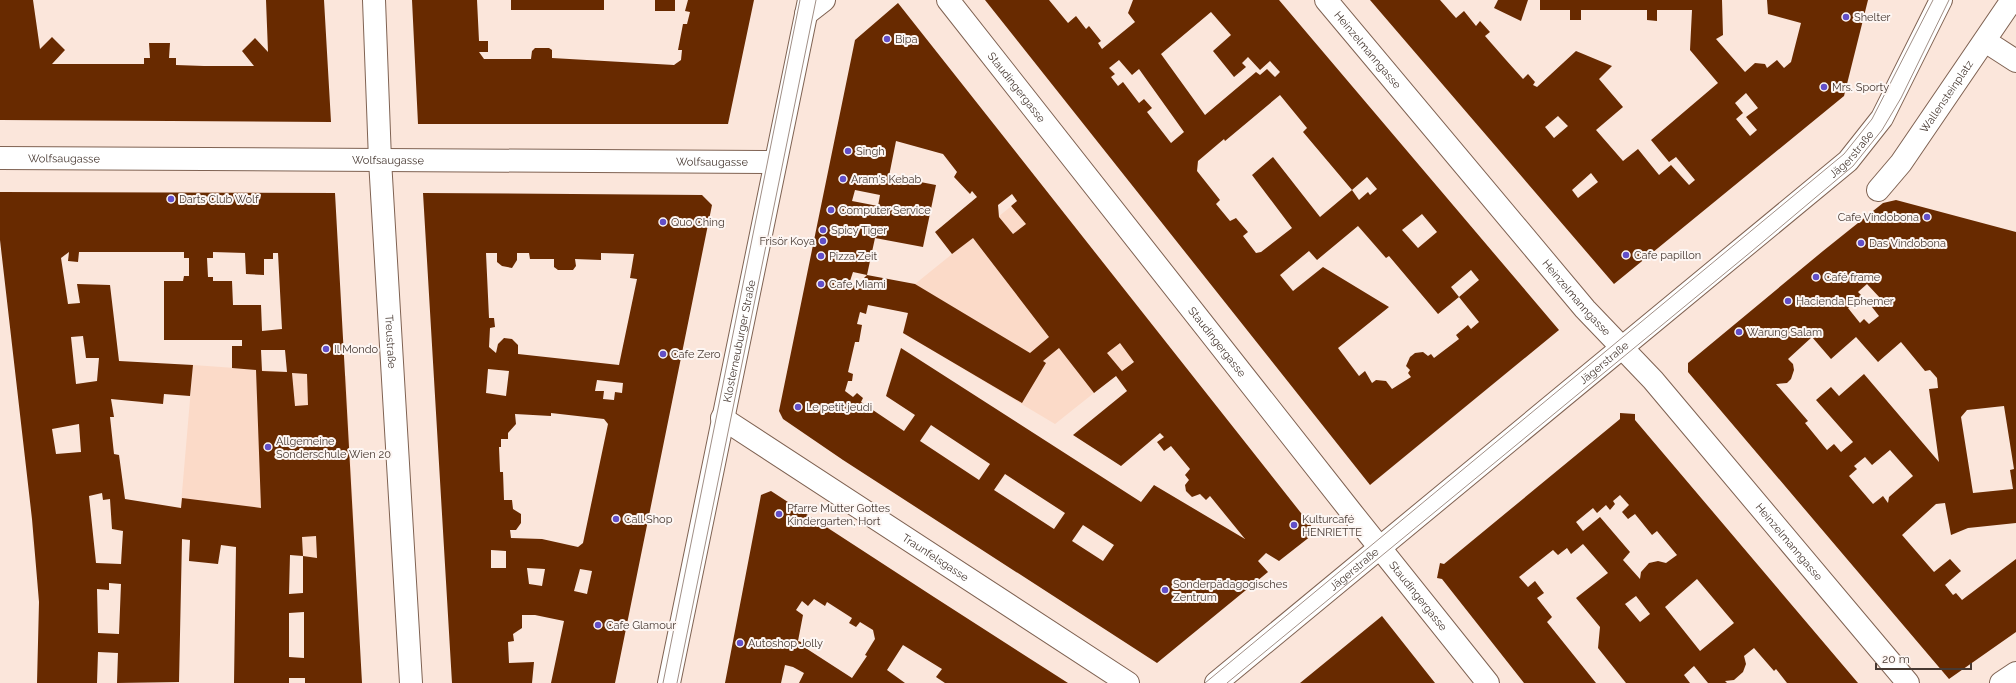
<svg xmlns="http://www.w3.org/2000/svg" width="2016" height="683" viewBox="0 0 2016 683" font-family="Raleway,sans-serif">
	<rect width="100%" height="100%" fill="#fbe6db"/>
	<path fill="#fbdac8" d="M1040 183 1163 338 1055 424 903 333 915 284Z
		M193 365 346 376 356 564 178 539Z"/>
	<path fill="#682a00" fill-rule="evenodd" d="M0 0H33L40 49 52 37 65 50 52 64H144V58H150L149 43H170L169 58H176V65L204 66H254L242 51 255 38 268 52 266 0H324L331 122 0 120Z
		M412 0H477L479 41H488V52H479L484 59H531L532 51 535 48H549L552 50V58L674 65 681 60 682 50H678L683 24H687L690 12 685 11 688 0H754L728 124H418Z
		M511 0H604V10H511Z
		M655 0H675V11H655Z
		M985 0H1049L1068 23 1076 16 1086 29 1089 26 1101 41 1098 43 1102 49 1135 22 1128 13 1133 0H1279L1559 330 1370 485ZM1211 12 1231 35 1213 51 1234 77 1246 67 1242 63 1248 57 1260 70 1270 61 1280 72 1275 77 1267 69 1260 75 1256 72 1205 115 1161 54ZM1119 60 1132 75 1139 69 1184 132 1171 143 1147 112 1152 108 1144 99 1139 103 1123 82 1118 86 1111 77 1115 74 1109 68ZM1280 95 1307 128 1303 132 1352 190 1367 177 1377 189 1370 195 1368 192 1359 200 1352 190 1320 217 1273 157 1252 175 1292 228 1261 252 1256 253 1243 236 1248 232 1236 218 1230 221 1216 204 1220 200 1197 171 1198 161 1224 139 1225 141ZM1422 214 1437 232 1418 248 1402 230ZM1358 226 1386 258 1389 256 1438 314 1459 297 1451 287 1471 270 1479 280 1459 297 1479 322 1471 329 1468 325 1456 335 1459 339 1434 358 1431 354 1428 356 1423 352 1415 353 1410 357 1406 366 1410 370 1408 373 1411 377 1392 389 1386 381 1376 380 1372 383 1365 371 1359 376 1338 348 1389 307 1323 267 1293 291 1280 275 1309 251 1317 260Z
		M1370 0H1440L1456 18 1464 11 1476 26 1480 21 1490 32 1485 36 1506 60 1523 79 1528 74 1535 82 1533 85 1537 87 1576 51 1612 66 1599 79 1623 107 1596 130 1623 161 1638 149 1659 175 1671 165 1689 185 1695 180 1676 157 1669 162 1651 140 1718 83 1690 50 1692 10H1657V21L1647 20V10H1581V20H1570V10H1540V0H1722L1723 35 1716 39 1745 72 1755 63 1765 64 1767 68 1777 60 1784 68 1791 62 1801 23 1768 14 1767 0H1868L1844 96 1614 284ZM1746 93 1758 108 1746 117 1757 130 1750 136 1736 119 1743 113 1735 103ZM1558 116 1568 126 1554 138 1545 127ZM1591 173 1598 182 1578 198 1572 190Z
		M1498 0H1528L1521 21 1494 8Z
		M898 3 1316 532 1279 561 1266 553 1258 561 1268 572 1157 663 843 460 783 419 779 411 855 40ZM896 141 943 154 957 172 954 177 970 194 972 191 977 197 935 232 952 254 973 238 1049 337 1030 353 915 284 867 275 863 279 861 287 849 284 853 272 867 275 875 238 923 247 936 185 889 176ZM855 190 880 195 878 206 852 201ZM1012 194 1017 201 1011 206 1026 224 1013 234 999 217 998 205ZM868 305 908 313 903 333 1022 403 1046 363 1043 361 1059 348 1094 393 1116 376 1127 391 1073 435 1121 466 1160 433 1164 437 1157 442 1164 451 1171 446 1190 469 1185 475 1189 480 1185 485 1186 491 1192 497 1200 494 1206 500 1210 496 1245 539 1154 485 1141 502 901 348 886 396 915 415 904 431 861 402 863 398 857 393 853 397 845 391 848 381H852L853 374 848 372 855 342H859L862 325 857 324 860 312 866 314ZM1120 343 1134 362 1122 371 1107 353ZM931 425 990 464 979 480 920 441ZM1005 474 1065 513 1054 529 994 490ZM1083 525 1114 545 1103 561 1072 541Z
		M0 192 335 193 362 683H305V678H289V683H234L236 547 221 545 218 564 189 561 190 540 182 539 179 682 117 683 118 653 98 652 97 683H37L39 602 32 519 0 240ZM69 252 68 261 78 262 79 252H184V258H189V276H184L183 281H164V340H242V346H232V368L256 370 261 508 182 498 181 508 125 499 119 455 114 454 110 417H114L111 399 163 404 164 394 190 396 193 365 119 361 110 285 77 284 80 303 68 304 61 258ZM213 252 245 253 246 274 264 275V259H273V253H278L282 329 262 331 261 305H233L232 281H213V277H208L207 258H213ZM83 336 86 358H99L97 381 76 384 71 337ZM261 350H285L287 372 262 371ZM292 373 307 374 308 405 295 406ZM79 424 81 452 56 454 52 429ZM102 493 103 500 110 499 112 529 123 531 121 564 96 563 89 496ZM316 536 317 558 303 556V593L289 594 290 555 303 556 302 537ZM109 583 121 584 119 634 98 633 97 589 109 590ZM304 612V658L289 657V613Z
		M423 193 702 195 712 205 615 683H551L564 621 535 615H522V628L513 634 514 641 508 642 509 663 534 662 532 683H452ZM486 253H497V262L502 266 512 268 517 260V253H529L530 259H554V267L558 270H573L576 266 575 259 601 260V253L634 254 630 278 637 279 619 365 518 354V345L512 339 504 338 498 344 496 353 489 347 490 328 495 327 494 318H489ZM488 369 509 371 506 396 486 393ZM597 380 623 383 622 393 615 392 614 400 603 399 604 391H595ZM551 413 604 419 608 424 583 543 578 547 542 539 511 538 510 530H516L521 523V514L513 509 512 500H504L503 472H500L499 447H501V439H508V433L516 424 515 414 551 416ZM491 550 506 551V568H491ZM527 568 545 569 542 586 529 584ZM580 569 592 571 587 594 574 591Z
		M1896 200 2016 232V523L1968 528 1951 535 1945 503 1936 504 1902 535 1934 572 1950 559 1961 571 1945 585 1953 595 1956 593 1962 600 2016 559V632L1949 679 1688 372V363L1823 251 1883 203ZM1867 284 1881 299 1872 307 1879 316 1869 324 1864 319 1860 323 1848 308 1862 296 1858 292ZM1812 337 1831 359 1856 337 1878 362 1901 342 1925 371 1930 370 1937 378 1938 388 1929 389 1939 462 1864 374 1839 396 1831 387 1816 400 1853 442 1841 452 1834 444 1827 450 1805 423 1808 421 1776 384 1787 383 1791 379 1794 370 1793 364 1788 359ZM2004 406 2014 469 2010 470 2013 489 1973 493 1961 417 1967 410ZM1890 450 1913 476 1889 497 1888 503 1883 496 1873 504 1849 476 1857 469 1854 466 1865 457 1872 465Z
		M1620 413 1635 414V420L1858 683H1787L1776 669 1774 671 1754 648 1744 656 1746 664 1743 672 1734 680 1725 681 1727 683H1708L1694 666 1684 675 1690 683H1626L1598 648 1600 627 1576 598 1608 573 1583 544 1571 554 1567 548 1558 555 1553 550 1519 577 1528 587 1535 581 1544 593 1537 598 1552 617 1547 622 1596 683H1524L1442 579 1437 578 1440 563 1444 564 1620 419ZM1620 495 1629 505 1622 512 1628 519 1635 514 1652 535 1657 531 1677 555 1666 563 1658 561 1649 563 1641 572 1640 579 1623 560 1630 552 1600 517 1583 531 1576 522 1593 508 1597 513 1606 505 1610 510 1615 504 1613 501ZM1697 579 1734 623 1700 651 1665 607ZM1636 596 1650 614 1640 622 1625 604Z
		M771 491 934 597 1068 683H945L936 677 942 669 903 645 887 670 905 683H799L804 673 793 667 785 665 781 683H725L761 495ZM814 599 825 606 827 602 852 618 849 623 856 627 860 622 873 630 875 639 865 655 867 656 852 678 804 647V643L798 641 803 615 796 610 802 601 808 606Z
		M1382 616 1435 683H1300Z"/>
	<g fill="none" stroke-linecap="round" stroke-linejoin="round">
		<defs>
			<g id="street">
				<path id="s1" d="M374 0 380 160 411 683"/>
				<path id="s2" d="M948 0 1352 513 1488 683"/>
				<path id="s3" d="M1326 0 1585 309 1653 380 1908 683"/>
				<path d="M806 14 824 0"/>
				<path d="M1985 41 2016 61"/>
				<path id="s4" d="M0 158 775 162"/>
				<path id="s5" d="M1878 190 1901 163 2012 0"/>
				<path id="s6" d="M722 418 1128 683"/>
				<path d="M2001 683 2016 673"/>
			</g>
			<g id="secondary">
				<path id="s7" d="M669 683 809 0"/>
				<path id="s8" d="M1216 683 1848 161 1882 118 1941 0"/>
			</g>
		</defs>
		<use href="#street" stroke="#7f6252" stroke-width="24"/>
		<use href="#secondary" stroke="#7f6252" stroke-width="24"/>
		<use href="#street" stroke="#fff" stroke-width="22"/>
		<use href="#secondary" stroke="#fff" stroke-width="22"/>
		<path stroke="#a18f86" stroke-width="1" d="M663 683 800 0
			M677 683 816 0
			M1205 683 1844 154 1872 119 1933 0
			M1227 683 1752 251 1853 166 1882 130 1901 98 1949 0"/>
	</g>
	<g fill="#624fc8" stroke="#fdf6f3" stroke-width="1.5">
		<circle cx="1846" cy="17" r="4"/>
		<circle cx="887" cy="39" r="4"/>
		<circle cx="1824" cy="87" r="4"/>
		<circle cx="848" cy="151" r="4"/>
		<circle cx="843" cy="179" r="4"/>
		<circle cx="171" cy="199" r="4"/>
		<circle cx="831" cy="210" r="4"/>
		<circle cx="1927" cy="217" r="4"/>
		<circle cx="663" cy="222" r="4"/>
		<circle cx="823" cy="230" r="4"/>
		<circle cx="823" cy="241" r="4"/>
		<circle cx="1861" cy="243" r="4"/>
		<circle cx="1626" cy="255" r="4"/>
		<circle cx="821" cy="256" r="4"/>
		<circle cx="1816" cy="277" r="4"/>
		<circle cx="821" cy="284" r="4"/>
		<circle cx="1788" cy="301" r="4"/>
		<circle cx="1739" cy="332" r="4"/>
		<circle cx="326" cy="349" r="4"/>
		<circle cx="663" cy="354" r="4"/>
		<circle cx="798" cy="407" r="4"/>
		<circle cx="268" cy="447" r="4"/>
		<circle cx="779" cy="514" r="4"/>
		<circle cx="616" cy="519" r="4"/>
		<circle cx="1294" cy="525" r="4"/>
		<circle cx="1165" cy="590" r="4"/>
		<circle cx="598" cy="625" r="4"/>
		<circle cx="740" cy="643" r="4"/>
	</g>
	<g text-anchor="middle" stroke-width="4" stroke-linejoin="round" paint-order="stroke">
		<g font-size="11" fill="#473932" stroke="#fdf6f3" text-anchor="start">
			<text x="1854" y="21">Shelter</text>
			<text x="895" y="43">Bipa</text>
			<text x="1832" y="91">Mrs. Sporty</text>
			<text x="856" y="155">Singh</text>
			<text x="851" y="183">Aram's Kebab</text>
			<text x="179" y="203">Darts Club Wolf</text>
			<text x="839" y="214">Computer Service</text>
			<text x="1919" y="221" text-anchor="end">Cafe Vindobona</text>
			<text x="671" y="226">Quo Ching</text>
			<text x="831" y="234">Spicy Tiger</text>
			<text x="815" y="245" text-anchor="end">Frisör Koya</text>
			<text x="1869" y="247">Das Vindobona</text>
			<text x="1634" y="259">Cafe papillon</text>
			<text x="829" y="260">Pizza Zeit</text>
			<text x="1824" y="281">Café frame</text>
			<text x="829" y="288">Cafe Miami</text>
			<text x="1796" y="305">Hacienda Ephemer</text>
			<text x="1747" y="336">Warung Salam</text>
			<text x="334" y="353">Il Mondo</text>
			<text x="671" y="358">Cafe Zero</text>
			<text x="806" y="411">Le petit jeudi</text>
			<text x="276" y="445">Allgemeine<tspan x="276" dy="13">Sonderschule Wien 20</tspan></text>
			<text x="787" y="512">Pfarre Mutter Gottes<tspan x="787" dy="13">Kindergarten, Hort</tspan></text>
			<text x="624" y="523">Call Shop</text>
			<text x="1302" y="523">Kulturcafé<tspan x="1302" dy="13">HENRIETTE</tspan></text>
			<text x="1173" y="588">Sonderpädagogisches<tspan x="1173" dy="13">Zentrum</tspan></text>
			<text x="606" y="629">Cafe Glamour</text>
			<text x="748" y="647">Autoshop Jolly</text>
		</g>
		<g font-size="11" fill="#473932" stroke="#fdf6f3">
			<text dy="4" stroke="none"><textPath href="#s3" startOffset="65">Heinzelmanngasse</textPath></text>
			<text dy="4" stroke="none"><textPath href="#s2" startOffset="111">Staudingergasse</textPath></text>
			<text dy="4" stroke="none"><textPath href="#s5" startOffset="116">Wallensteinplatz</textPath></text>
			<text dy="4" stroke="none"><textPath href="#s8" startOffset="827">Jägerstraße</textPath></text>
			<text dy="4" stroke="none"><textPath href="#s4" startOffset="64">Wolfsaugasse</textPath></text>
			<text dy="4" stroke="none"><textPath href="#s4" startOffset="388">Wolfsaugasse</textPath></text>
			<text dy="4" stroke="none"><textPath href="#s4" startOffset="712">Wolfsaugasse</textPath></text>
			<text dy="4" stroke="none"><textPath href="#s3" startOffset="389">Heinzelmanngasse</textPath></text>
			<text dy="4" stroke="none"><textPath href="#s7" startOffset="349">Klosterneuburger Straße</textPath></text>
			<text dy="4" stroke="none"><textPath href="#s1" startOffset="342">Treustraße</textPath></text>
			<text dy="4" stroke="none"><textPath href="#s2" startOffset="435">Staudingergasse</textPath></text>
			<text dy="4" stroke="none"><textPath href="#s8" startOffset="503">Jägerstraße</textPath></text>
			<text dy="4" stroke="none"><textPath href="#s3" startOffset="713">Heinzelmanngasse</textPath></text>
			<text dy="4" stroke="none"><textPath href="#s6" startOffset="255">Traunfelsgasse</textPath></text>
			<text dy="4" stroke="none"><textPath href="#s8" startOffset="179">Jägerstraße</textPath></text>
			<text dy="4" stroke="none"><textPath href="#s2" startOffset="759">Staudingergasse</textPath></text>
		</g>
	</g>
	<path d="M1876 663v6h95v-6" fill="none" stroke="#473932" stroke-width="2"/>
	<text x="1882" y="663" font-size="12" fill="#473932" stroke="#fdf6f3" stroke-width="3" paint-order="stroke">20 m</text>
</svg>
